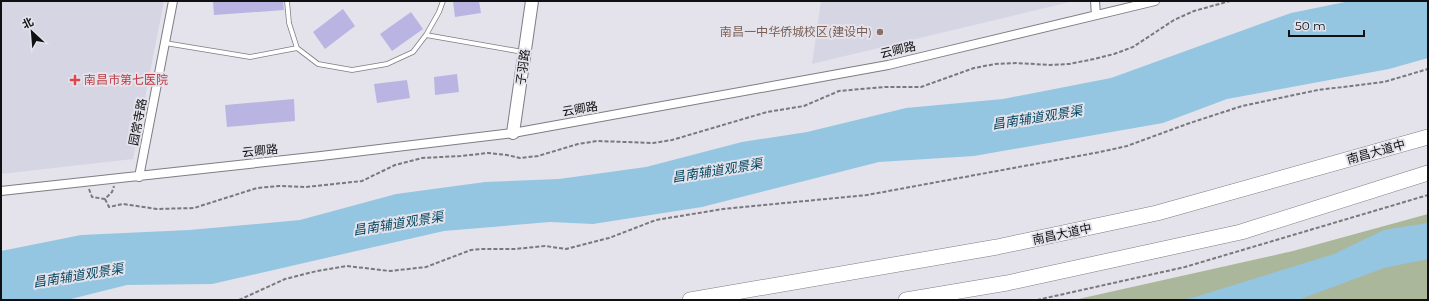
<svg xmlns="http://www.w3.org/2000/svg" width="1429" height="301" viewBox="0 0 1429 301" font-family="Montserrat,'Noto Sans SC',sans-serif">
	<rect width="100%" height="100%" fill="#e4e3eb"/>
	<path fill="#d6d5e4" d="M1 1H164L133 159 1 174Z
		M821 1H1074L812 64Z"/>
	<path fill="#aab79a" d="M1428 214V300H1074L1293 251Z"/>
	<path fill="#95c6e1" d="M1350 1H1428V58L1389 69 1227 99 1163 123 974 156 879 162 702 207 593 224 550 222 444 231 212 284 127 285 67 300H1V251L81 235 189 230 300 220 396 194 485 182 559 179 646 167 742 142 807 132 906 108 1003 99 1111 78 1291 13Z
		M1428 223V259L1384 268 1298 300H1179L1192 298 1334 254 1384 230Z"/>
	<path fill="#b9b4e2" d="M213 1H283L284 10 214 15Z
		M453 1H479L481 13 455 17Z
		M343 9 355 26 325 49 313 32Z
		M411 12 423 29 392 51 380 34Z
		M457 74 459 92 435 95 434 77Z
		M407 80 410 98 377 103 374 84Z
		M294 99 295 121 227 127 225 105Z"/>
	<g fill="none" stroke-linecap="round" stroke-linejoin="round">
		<defs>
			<path id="lane" d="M287 1 289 23 297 48 318 64 352 70 387 64 413 52 426 35 439 12 443 1
				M426 35 523 52
				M165 43 250 57 297 48"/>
			<path id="street" d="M1095 1 1096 15
				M139 177 173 1
				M1 191 321 156 513 133 888 65 1155 1"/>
			<path id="secondary" d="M513 133 532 1"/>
			<path id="highway" d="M690 300 997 247 1157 213 1428 137
				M906 300 1007 283 1241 232 1428 173"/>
		</defs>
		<use href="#lane" stroke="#7d7d84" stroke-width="5.5"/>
		<use href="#street" stroke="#7d7d84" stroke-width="10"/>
		<use href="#secondary" stroke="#7d7d84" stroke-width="14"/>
		<use href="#highway" stroke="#7d7d84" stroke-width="16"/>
		<path stroke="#78787d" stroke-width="2" stroke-dasharray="4 2" stroke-linecap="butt" d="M89 189 92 197 105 199 112 192 114 186
			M105 199 109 207 123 204 157 209 194 208 257 188 279 186 306 187 362 181 395 165 422 158 461 156 488 153 507 155 520 158 538 156 578 144 597 141 653 143 672 140 767 112 804 106 839 91 884 87H921L974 68 995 64 1016 63 1050 65 1069 64 1094 59 1114 54 1133 47 1174 20 1194 11 1230 1
			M239 300 285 279 317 271 347 266 390 271 426 267 471 250 481 249H515L545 246 566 249 609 238 656 220 723 209 867 195 1100 152 1127 146 1187 124 1242 106 1318 90 1384 82 1428 69
			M1037 300 1185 267 1428 195"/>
		<use href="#lane" stroke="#fff" stroke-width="4"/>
		<use href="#street" stroke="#fff" stroke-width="8"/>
		<use href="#secondary" stroke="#fff" stroke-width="12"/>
		<use href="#highway" stroke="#fff" stroke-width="15"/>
	</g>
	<circle fill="#8d6e63" stroke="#e4e3eb" stroke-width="1.5" cx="880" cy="32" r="4"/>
	<path fill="#e0444e" stroke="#e4e3eb" stroke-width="1.5" d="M73 74h4v4h4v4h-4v4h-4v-4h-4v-4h4z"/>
	<g text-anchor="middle" stroke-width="4" stroke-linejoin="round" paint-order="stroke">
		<g font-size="12" fill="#785e54" stroke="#e4e3eb" text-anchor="end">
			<text x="872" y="36">南昌一中华侨城校区(建设中)</text>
		</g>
		<g font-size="12" fill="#101012" stroke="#e4e3eb">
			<text transform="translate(898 50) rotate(-13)" y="4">云卿路</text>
			<text transform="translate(523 67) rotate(-82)" y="4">子羽路</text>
			<text transform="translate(580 109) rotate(-10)" y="4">云卿路</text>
			<text transform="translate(138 122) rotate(-79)" y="4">园常寺路</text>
			<text transform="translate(260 151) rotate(-6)" y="4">云卿路</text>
			<text transform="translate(1376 152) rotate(-16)" y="4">南昌大道中</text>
			<text transform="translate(1062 234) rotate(-12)" y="4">南昌大道中</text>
		</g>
		<g font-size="12" fill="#be3a42" stroke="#e4e3eb" text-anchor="start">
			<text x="84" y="84">南昌市第七医院</text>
		</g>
		<g font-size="13" font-style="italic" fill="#074964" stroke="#e4e3eb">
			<text transform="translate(1037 117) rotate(-9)" y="5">昌南辅道观景渠</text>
			<text transform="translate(717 170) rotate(-9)" y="5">昌南辅道观景渠</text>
			<text transform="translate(398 223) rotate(-9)" y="5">昌南辅道观景渠</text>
			<text transform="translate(78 275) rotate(-9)" y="5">昌南辅道观景渠</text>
		</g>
	</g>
	<rect width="1429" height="301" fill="none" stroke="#101012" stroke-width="4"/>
	<g transform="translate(32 32) rotate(334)" stroke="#e4e3eb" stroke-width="3" paint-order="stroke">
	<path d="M0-3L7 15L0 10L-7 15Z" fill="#101012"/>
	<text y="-6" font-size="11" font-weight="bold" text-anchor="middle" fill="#101012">北</text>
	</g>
	<path d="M1289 30v6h75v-6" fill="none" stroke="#101012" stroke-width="2"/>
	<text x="1295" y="30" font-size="12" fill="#101012" stroke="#e4e3eb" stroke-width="3" paint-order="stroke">50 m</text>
</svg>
